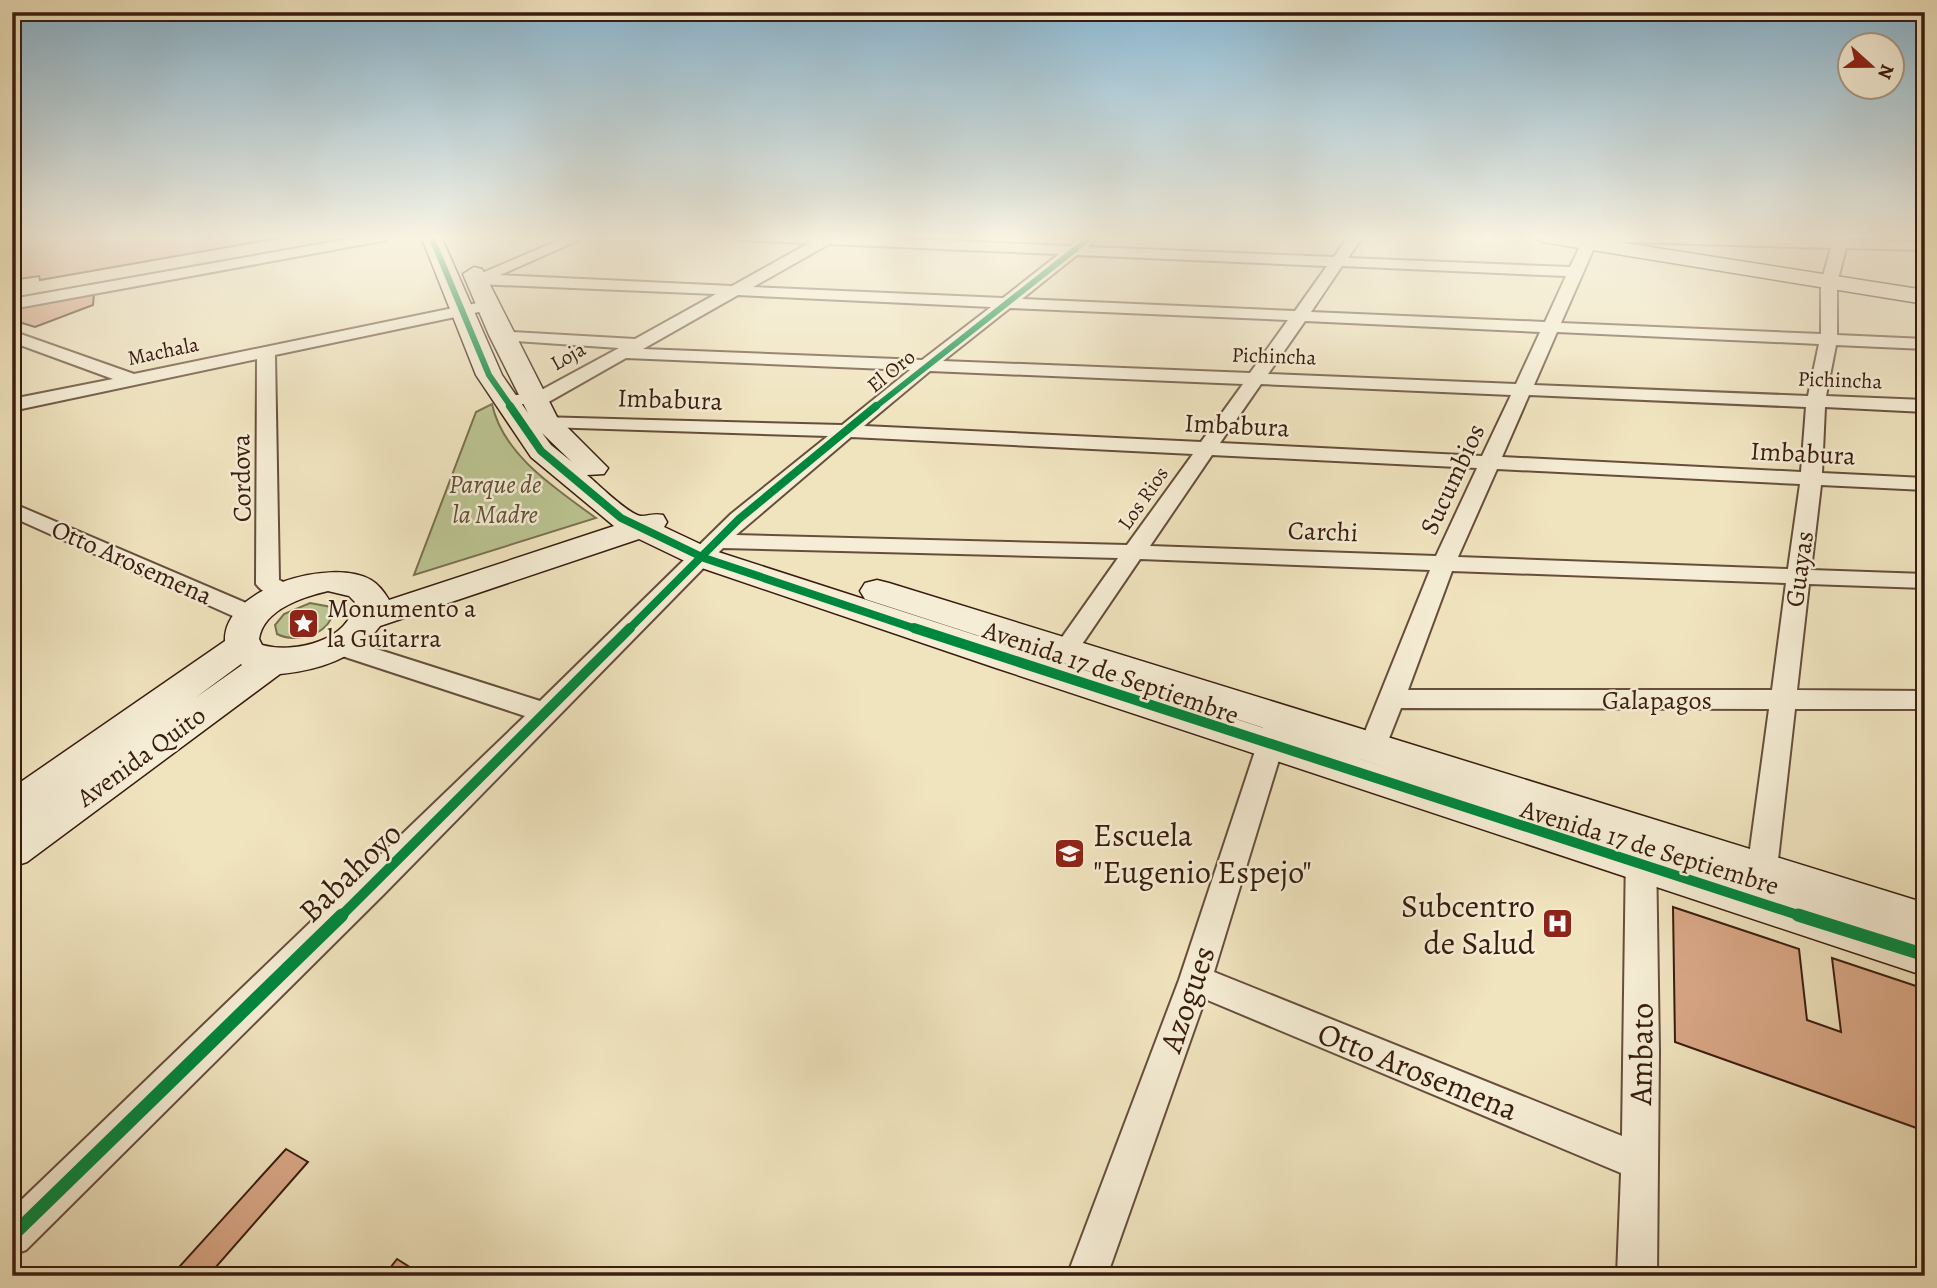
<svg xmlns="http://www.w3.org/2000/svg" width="1937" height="1288" viewBox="0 0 1937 1288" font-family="Alegreya,serif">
	<rect width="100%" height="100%" fill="#f0e4bf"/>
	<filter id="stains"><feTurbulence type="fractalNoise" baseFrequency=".00286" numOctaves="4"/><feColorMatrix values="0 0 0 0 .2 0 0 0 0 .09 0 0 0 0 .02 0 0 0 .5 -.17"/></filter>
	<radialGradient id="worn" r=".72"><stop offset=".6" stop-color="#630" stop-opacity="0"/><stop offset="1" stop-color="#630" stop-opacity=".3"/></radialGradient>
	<path fill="#bac491" stroke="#7a7050" stroke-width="2" d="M492 404C503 455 555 488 596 518L414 575 476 412Z
		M310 603 331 607 333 612C329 635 296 644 277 634L275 625 284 614Z"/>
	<path fill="#daa887" stroke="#391c0f" stroke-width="2" d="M290 236 40 280 39 276 12 280V237L18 236Z
		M94 294 93 305 35 327 12 320V309Z
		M1673 907 1799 949 1807 1020 1841 1032 1832 958 1925 989V1131L1675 1042Z
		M286 1149 308 1162 208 1276H171Z
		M397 1259 424 1276H384Z"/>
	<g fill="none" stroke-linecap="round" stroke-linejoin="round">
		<defs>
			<path id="street" d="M365 236H394L387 240 12 309V299Z
				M569 236H588L500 275 732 286 809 243 739 240 732 236H834L1070 246 1083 236H1099L1088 247 1334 257 1349 236H1363L1348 258 1570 267 1585 236 1834 239 1835 236H1849L1848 240 1925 242V250L1846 248 1837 283V335L1925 339V349L1836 345 1826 396 1925 400V412L1825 407 1822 473 1925 478V490L1821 485 1811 570 1925 574V588L1809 584 1797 690 1925 691V709H1795L1775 886 1771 895 1760 899 1749 895 1745 886 1769 709 1401 708 1382 756 1372 759 1362 756 1358 749 1430 570 1140 559 1074 656 1065 658 1056 656 1053 650 1118 558 723 548 383 895 26 1250 12 1255V1209L525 716 330 652 327 646 330 640 339 638 348 640 540 701 731 514 828 436 546 427 539 425 537 421 539 417 842 425 910 370 626 358 545 404H499L497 400 499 396 534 394 619 348 501 340 495 339 493 335 495 331 635 339 716 294 476 284 468 279ZM1597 241 1831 248 1821 283V334L1561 323ZM829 244 1059 254 1003 298 753 287ZM1077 255 1327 266 1295 311 1022 299ZM1342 266 1566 276 1545 322 1311 312ZM738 295 991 307 922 360 643 349ZM1010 308 1288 320 1250 373 943 361ZM1305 321 1540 332 1516 384 1268 374ZM1557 332 1819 344 1808 396 1534 385ZM930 371 1243 384 1201 442 864 426ZM1261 384 1511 395 1482 456 1220 443ZM1529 395 1806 407 1801 472 1502 457ZM851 437 1193 454 1127 545 736 535ZM1212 455 1477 468 1436 556 1150 546ZM1497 469 1800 484 1788 569 1458 557ZM1452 571 1786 583 1772 690H1408Z
				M487 301 493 303V309L275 355 279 580 294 587 298 592 294 597C282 601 264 595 256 584L257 359 12 411V399L113 379 12 342V331L134 374Z
				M12 503 260 609 264 615 260 621H244L12 517Z
				M1276 717 1285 720 1289 727 1214 972 1622 1136 1626 850 1631 841 1641 838 1651 841 1656 850 1659 1052 1657 1276H1617L1621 1173 1205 999 1107 1276H1067L1179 980 1263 727 1267 720Z"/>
			<path id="secondary" d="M421 236H441L502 375 528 413 489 335 463 274 474 267 482 269 557 417 608 468 604 474 587 475C598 484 629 515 641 516 649 516 654 513 663 515L667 522 664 527 715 551 1431 782 865 599 860 591 865 583 877 580 889 583 1925 903V976L996 668 693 565 639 539 380 626C355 659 319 670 280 674L27 862 12 867V788L225 641C223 588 332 557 371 580 378 584 385 593 389 600L614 526 531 457 476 375ZM542 433 572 462 551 445ZM328 591 349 596 355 602C350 641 294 654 262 645L259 639C263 610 302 597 328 591ZM241 664 242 665 195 698Z
				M1533 236H1580L1925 290V304L1543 242Z"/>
		</defs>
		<use href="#street" stroke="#674e3b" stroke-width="4"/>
		<use href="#secondary" stroke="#391c0f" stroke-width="3"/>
		<use href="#street" fill="#f5edd5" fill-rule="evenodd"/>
		<use href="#secondary" fill="#f5edd5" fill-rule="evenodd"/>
		<defs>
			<path id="cycleway-far3" d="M431 236 489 375 512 408
				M874 408 1092 236"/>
			<path id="cycleway-far2" d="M510 406 541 451 621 518 704 558 919 630
				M628 630 739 519 876 406"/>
			<path id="cycleway-far1" d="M914 628 1804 917
				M340 917 630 628"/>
			<path id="cycleway" d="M1798 915 1925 955
				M12 1236 342 915"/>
		</defs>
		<use href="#cycleway-far3" stroke="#f5edd5" stroke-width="9"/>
		<use href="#cycleway-far2" stroke="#f5edd5" stroke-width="11"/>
		<use href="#cycleway-far1" stroke="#f5edd5" stroke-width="14"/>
		<use href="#cycleway" stroke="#f5edd5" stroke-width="18"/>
		<use href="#cycleway-far3" stroke="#00873e" stroke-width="6"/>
		<use href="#cycleway-far2" stroke="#00873e" stroke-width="8"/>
		<use href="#cycleway-far1" stroke="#00873e" stroke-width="10"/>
		<use href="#cycleway" stroke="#00873e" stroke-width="13"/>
	</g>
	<linearGradient id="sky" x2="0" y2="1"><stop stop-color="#89b8d4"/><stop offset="0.57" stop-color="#f8f3e2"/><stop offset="1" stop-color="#f8f3e2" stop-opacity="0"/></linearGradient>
	<rect width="1937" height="416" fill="url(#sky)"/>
	<defs>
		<symbol id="sight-square" viewBox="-11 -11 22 22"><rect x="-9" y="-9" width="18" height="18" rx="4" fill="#8f2418" stroke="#f5edd5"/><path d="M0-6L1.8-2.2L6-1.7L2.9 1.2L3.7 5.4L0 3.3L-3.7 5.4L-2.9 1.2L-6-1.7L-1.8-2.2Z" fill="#fff"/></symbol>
		<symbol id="school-square" viewBox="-11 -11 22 22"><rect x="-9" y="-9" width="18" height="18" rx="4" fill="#8f2418" stroke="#f5edd5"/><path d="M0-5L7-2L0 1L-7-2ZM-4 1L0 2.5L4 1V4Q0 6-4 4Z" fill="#fff"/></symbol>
		<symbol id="hospital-square" viewBox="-11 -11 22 22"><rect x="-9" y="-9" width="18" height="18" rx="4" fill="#8f2418" stroke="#f5edd5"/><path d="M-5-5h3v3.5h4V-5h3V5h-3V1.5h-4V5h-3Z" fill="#fff"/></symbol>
	</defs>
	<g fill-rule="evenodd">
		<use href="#sight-square" x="286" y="606" width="35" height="35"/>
		<use href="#school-square" x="1052" y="836" width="35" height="35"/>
		<use href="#hospital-square" x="1540" y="906" width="35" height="35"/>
	</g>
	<g text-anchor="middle" stroke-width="5" stroke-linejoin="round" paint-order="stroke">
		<g font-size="21" fill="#391c0f" stroke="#f5edd5">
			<text transform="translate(163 351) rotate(-12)" y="7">Machala</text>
			<text transform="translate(568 356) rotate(-30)" y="7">Loja</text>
			<text transform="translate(1274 356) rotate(2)" y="7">Pichincha</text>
			<text transform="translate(891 371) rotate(-39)" y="7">El Oro</text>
			<text transform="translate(1840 380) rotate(2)" y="7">Pichincha</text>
			<text transform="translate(1143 498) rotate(-55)" y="7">Los Rios</text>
		</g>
		<g font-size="26" fill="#391c0f" stroke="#f5edd5">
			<text transform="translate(670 399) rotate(2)" y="9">Imbabura</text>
			<text transform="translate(1237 425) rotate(3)" y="9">Imbabura</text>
			<text transform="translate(1803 453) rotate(3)" y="9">Imbabura</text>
			<text transform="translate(241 478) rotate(-91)" y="9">Cordova</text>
			<text transform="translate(1452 479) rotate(-65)" y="9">Sucumbios</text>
			<text transform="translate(1323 531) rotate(2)" y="9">Carchi</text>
			<text transform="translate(132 562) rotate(24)" y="9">Otto Arosemena</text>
			<text transform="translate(1799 569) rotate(-82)" y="9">Guayas</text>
			<text transform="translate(1111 672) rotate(19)" y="9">Avenida 17 de Septiembre</text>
			<text x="1657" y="709">Galapagos</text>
			<text transform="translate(141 756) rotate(-36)" y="9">Avenida Quito</text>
			<text transform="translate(1650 847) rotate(17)" y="9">Avenida 17 de Septiembre</text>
		</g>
		<g font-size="26" font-style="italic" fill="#604e36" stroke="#f5edd5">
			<text x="495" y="493">Parque de<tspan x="495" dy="30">la Madre</tspan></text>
		</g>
		<g font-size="26" fill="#391c0f" stroke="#f5edd5" text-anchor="start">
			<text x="327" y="617">Monumento a<tspan x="327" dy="30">la Guitarra</tspan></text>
		</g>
		<g font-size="32" fill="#391c0f" stroke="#f5edd5" text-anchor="start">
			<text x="1093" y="846">Escuela<tspan x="1093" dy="37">"Eugenio Espejo"</tspan></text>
			<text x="1535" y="917" text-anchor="end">Subcentro<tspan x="1535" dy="37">de Salud</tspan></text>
		</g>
		<g font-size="32" fill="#391c0f" stroke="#f5edd5">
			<text transform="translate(350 872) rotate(-44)" y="11">Babahoyo</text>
			<text transform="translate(1187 999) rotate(-71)" y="11">Azogues</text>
			<text transform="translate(1641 1054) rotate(-89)" y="11">Ambato</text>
			<text transform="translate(1418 1071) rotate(22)" y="11">Otto Arosemena</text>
		</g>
	</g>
	<rect width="1937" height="1288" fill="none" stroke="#f0e4bf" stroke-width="42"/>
	<rect x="14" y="14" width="1909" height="1260" fill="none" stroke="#391c0f" stroke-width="3.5"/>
	<rect x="21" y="21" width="1895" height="1246" fill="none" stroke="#391c0f" stroke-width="2"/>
	<g transform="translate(1871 66) rotate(111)"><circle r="33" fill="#f5edd5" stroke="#aa9986" stroke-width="2"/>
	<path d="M0-5L12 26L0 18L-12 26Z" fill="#8f2418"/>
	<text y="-10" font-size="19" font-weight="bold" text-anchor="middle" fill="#391c0f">N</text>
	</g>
	<rect width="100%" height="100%" filter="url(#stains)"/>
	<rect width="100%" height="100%" fill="url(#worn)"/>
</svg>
